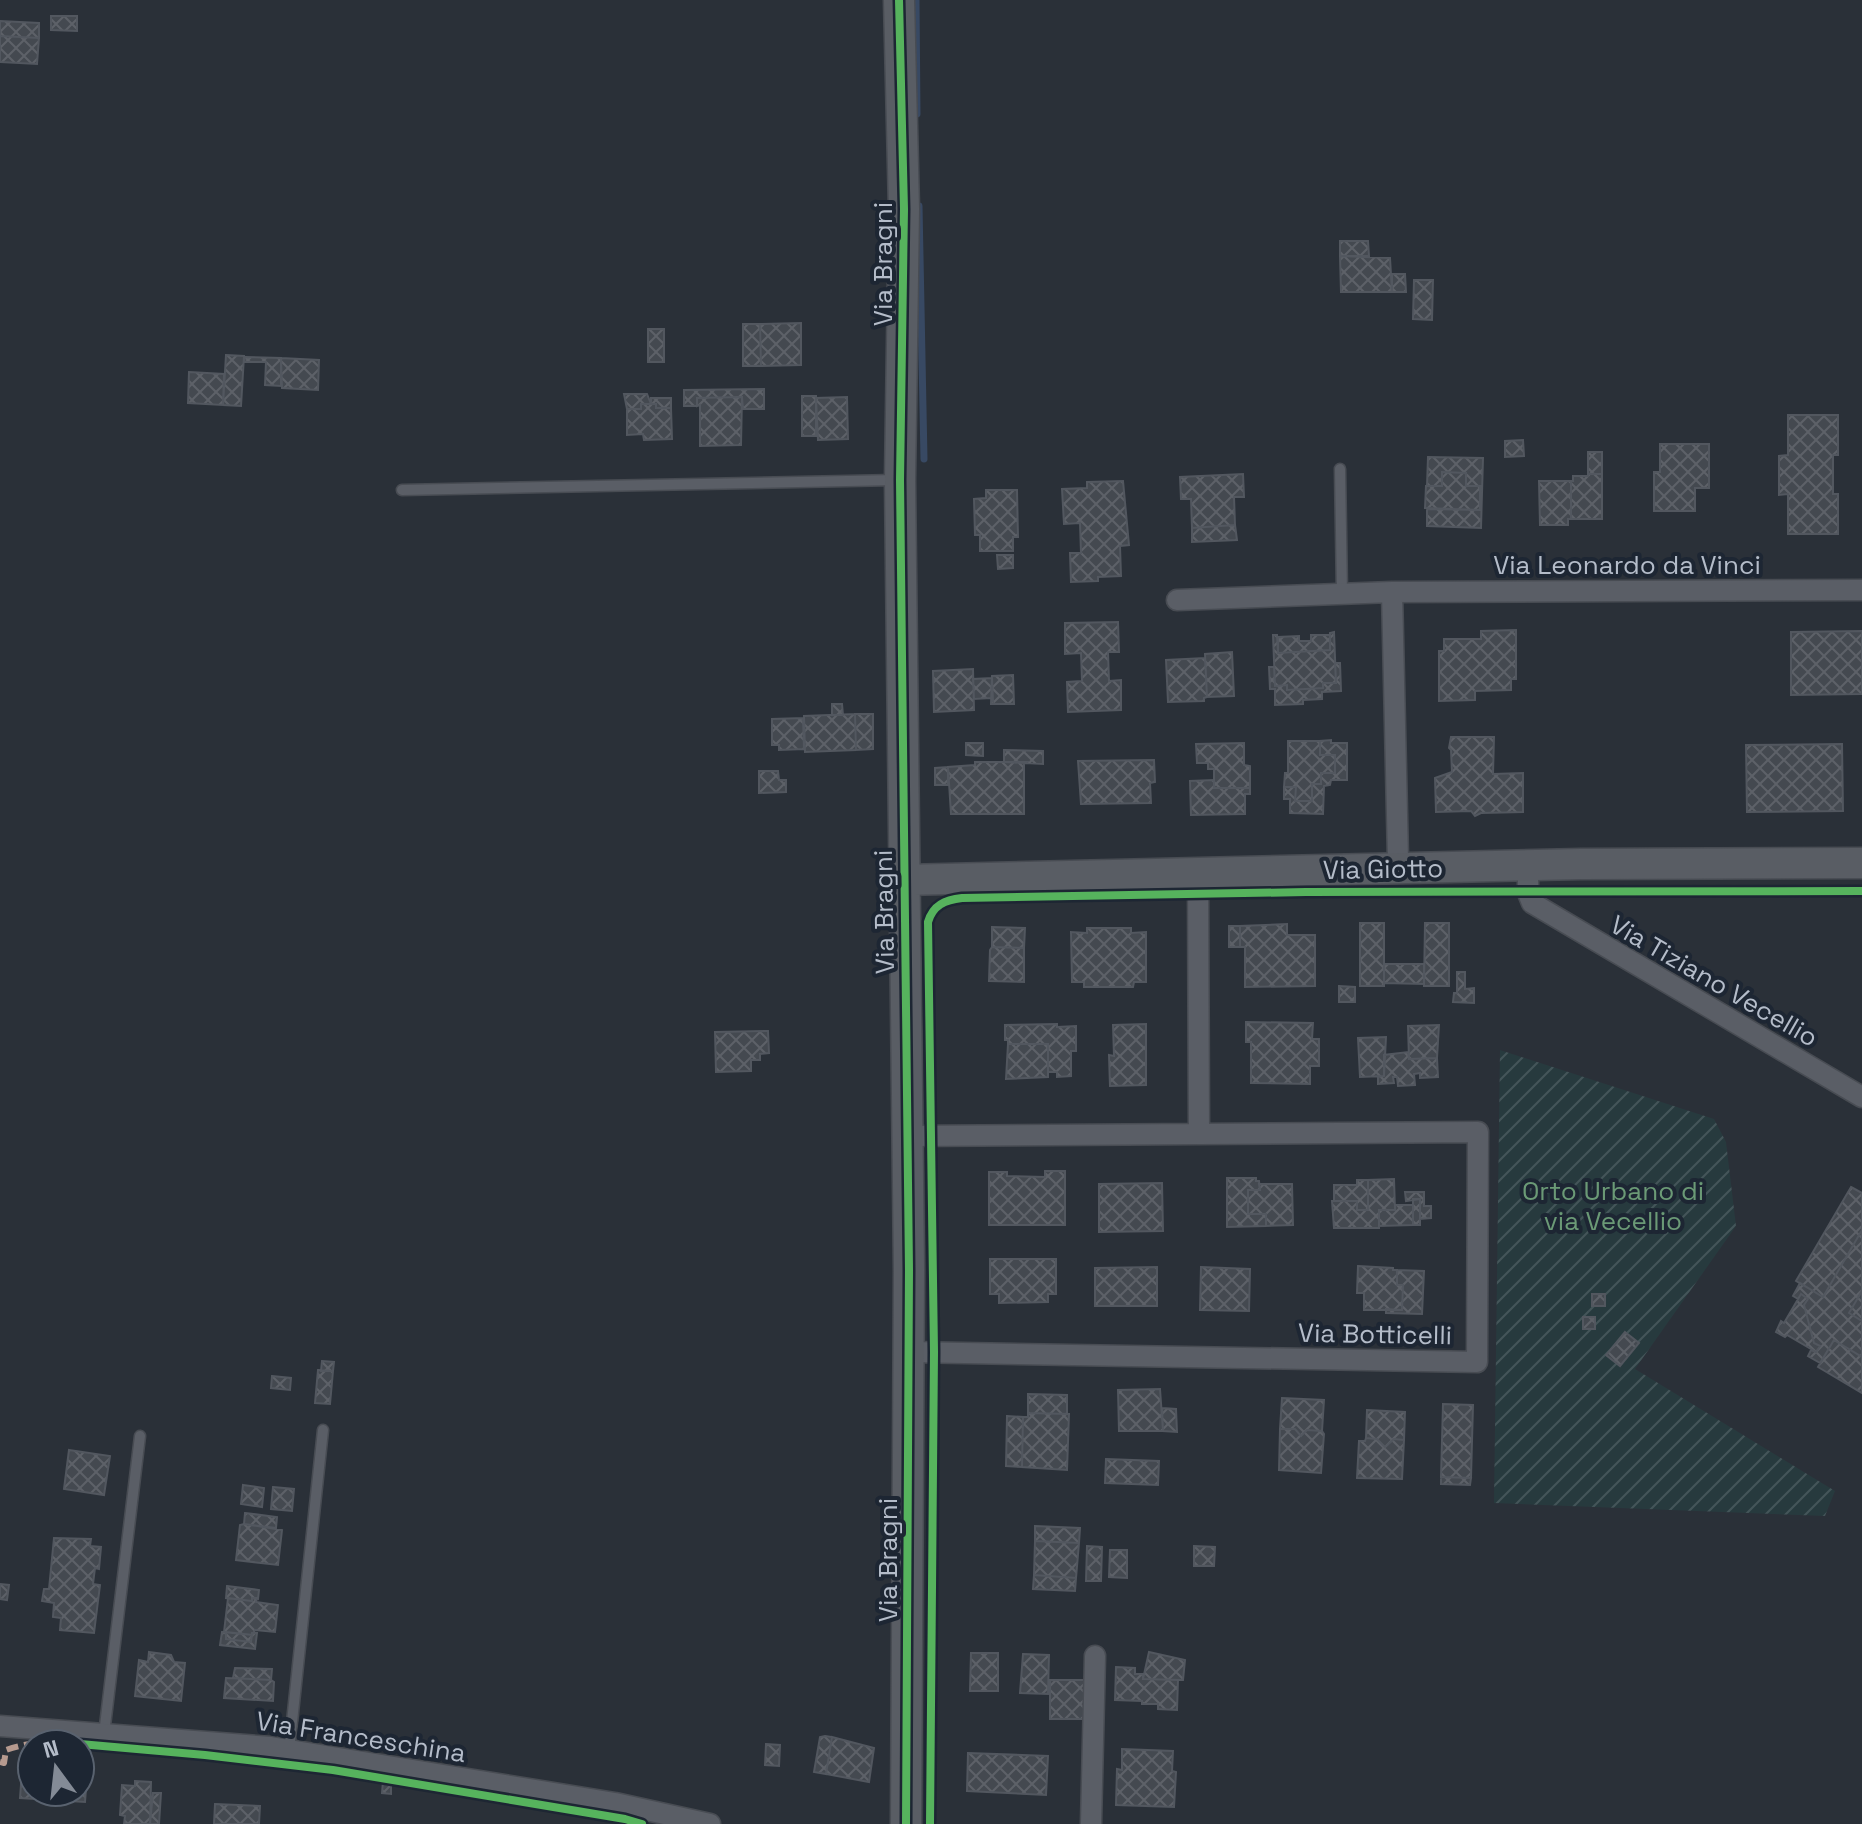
<svg xmlns="http://www.w3.org/2000/svg" width="1862" height="1824" viewBox="0 0 1862 1824" font-family="'Space Grotesk',sans-serif">
	<defs>
		<pattern id="garden-furrows" width="10" height="10" patternUnits="userSpaceOnUse" patternTransform="scale(2)"><rect width="10" height="10" fill="#273a3e"/><path d="M-1 1l2-2M0 10L10 0M9 11l2-2" fill="none" stroke="#445559"/></pattern>
		<pattern id="building-cross-hatch" width="8" height="8" patternUnits="userSpaceOnUse" patternTransform="scale(2)"><rect width="8" height="8" fill="#444950"/><path d="M0 0l8 8M0 8l8-8" fill="none" stroke="#5d6168"/></pattern>
	</defs>
	<rect width="100%" height="100%" fill="#2a3038"/>
	<path fill="url(#garden-furrows)" d="M1500 1050 1714 1119 1726 1142 1736 1226 1635 1369 1835 1491 1825 1516 1494 1503Z"/>
	<g fill="none" stroke-linecap="round" stroke-linejoin="round">
		<path stroke="#384963" stroke-width="7" d="M916 0 917 114
			M919 206 924 459"/>
	</g>
	<path fill="url(#building-cross-hatch)" stroke="#52575f" stroke-width="2" d="M51 16H77V31L51 30Z
		M0 21 39 23V38L0 36Z
		M0 36 39 38 37 64 0 62Z
		M1340 241H1368L1369 256H1340Z
		M1340 256 1390 258 1392 292H1341Z
		M1392 274H1405L1406 292H1392Z
		M1414 280H1433L1432 320 1413 319Z
		M801 323V365L761 366 760 324Z
		M743 324H760L761 366H743Z
		M648 329H664V362H648Z
		M226 355 244 356 241 406 223 405Z
		M245 357 281 358V386L265 385 266 362H244Z
		M281 358 319 360 318 390 282 388Z
		M189 372 224 374 223 405 188 403Z
		M764 389V409H743L742 397 697 398V406H684V390Z
		M624 394H647L651 404H641V409H627Z
		M802 396H816V436H802Z
		M742 397 741 445 700 446V405L697 406V398Z
		M847 397 848 439 818 440 816 398Z
		M651 398H671V408H656V404H651Z
		M641 404H656V408H671L672 439 644 440 643 434 627 435V409H641Z
		M1788 415H1838V455H1833V494H1838V534H1788V494L1779 495V456L1788 455Z
		M1523 440 1524 456 1505 457V441Z
		M1660 444H1709V488H1695V511H1654V472H1660Z
		M1588 452H1602V474H1588Z
		M1428 457 1483 458 1481 528 1427 526V509L1480 510V486H1466V473L1442 472V486H1427Z
		M1442 472 1466 473V486H1480V510L1425 508 1426 486H1442Z
		M1243 474 1244 497H1234L1235 525 1192 528 1191 499H1181L1180 477Z
		M1588 474H1602V519H1571V481H1573V476H1588Z
		M1123 481 1129 545 1120 546 1121 576 1098 577V581L1071 582 1070 553H1081L1080 523 1064 524 1062 489 1087 488V482Z
		M1539 481H1571V519H1568V525H1540Z
		M986 490H1017L1018 537H1013V551H980V535H975L974 499 986 498Z
		M1235 525 1237 540 1192 542V528Z
		M997 555H1013V568L998 569Z
		M1118 622 1119 652H1108L1109 681 1121 680V710L1068 712 1067 682 1082 681 1081 653 1065 654V623Z
		M1516 630V679H1511V690L1475 691V700L1439 701V651H1444V639H1481V631Z
		M1862 631V694L1791 695V632Z
		M1334 632 1336 683H1323V688L1287 690V685L1275 686 1273 635H1277L1278 653 1330 650V633Z
		M1311 635H1330V650L1278 653V637L1299 636V641H1311Z
		M1232 652 1234 696 1207 697 1205 654Z
		M1205 658 1207 697 1204 698V701L1168 702 1166 660Z
		M1335 663H1340L1341 691 1322 692V699L1303 700V704L1275 705V689H1270L1269 667H1274L1275 686 1287 685V690L1323 688V683H1336Z
		M973 669 974 710 934 712 933 671Z
		M1013 675 1014 704H991L992 676Z
		M992 678 993 701 991 698 974 699 973 679Z
		M832 704H842L843 715H832Z
		M855 714 856 750 805 752 804 716Z
		M855 714H873V749L856 750Z
		M803 718 804 749 779 750V745H772V719Z
		M1451 737H1494L1493 774 1523 773V812L1481 813 1475 816 1471 811 1436 812 1435 778 1452 772 1451 750 1449 748Z
		M1331 740V743H1347V780H1331L1330 785 1324 786 1323 814 1290 813V799H1284V787H1296L1295 801H1312V784H1321V773H1335V755H1320V741Z
		M1288 741H1320V755H1335V773H1321V784H1312V801H1295L1296 787H1284L1285 773H1288Z
		M966 743H983V756L966 755Z
		M1244 743V765L1250 766V788H1214V769H1208V763H1197L1196 744Z
		M1842 744 1843 811 1747 812 1746 745Z
		M1004 750 1043 751V764L1004 762Z
		M1154 760 1155 782 1150 783 1151 803 1081 804 1078 761Z
		M975 762H1027L1024 764V814H951L948 767 975 765Z
		M948 767V785H935V768Z
		M759 771H778L779 780H786V792L759 793Z
		M1214 780V788H1250V794H1245V814L1191 815 1190 781Z
		M1360 923H1384V986H1360Z
		M1425 923H1449V986H1424Z
		M1287 924V935H1315V986L1245 987V947H1240V926Z
		M1229 926H1240V947H1229Z
		M992 927 1025 928 1024 948 992 947Z
		M1087 928H1131V933L1146 932V982H1134L1133 987H1084V982H1072L1071 932 1087 933Z
		M992 947 1024 948V982L989 981 990 950Z
		M1384 964H1424V984L1384 983Z
		M1457 972H1465V989L1474 988V1003L1453 1002 1454 993H1457Z
		M1339 986 1355 987V1002H1339Z
		M1246 1022 1313 1023 1312 1039H1319V1066H1310V1084L1251 1083V1042H1246Z
		M1057 1024V1027L1076 1026V1051H1071V1076L1057 1077V1072H1048V1044H1008V1040H1005V1025Z
		M1146 1024V1085L1110 1086 1109 1055 1114 1056 1113 1025Z
		M1439 1025 1437 1058 1409 1059 1408 1026Z
		M768 1031 769 1053 760 1054V1060H751V1071L716 1072 715 1032Z
		M1386 1037 1384 1076 1360 1077 1358 1038Z
		M1008 1044H1048V1077L1006 1079Z
		M1408 1052 1409 1059 1437 1058 1438 1077 1420 1078V1073L1414 1074 1415 1085 1398 1086 1397 1077H1393L1394 1083 1378 1084V1077L1384 1076V1055Z
		M1045 1171H1065V1225H989V1172H1007V1176L1045 1177Z
		M1227 1178H1256V1181H1259L1260 1190H1248V1214H1266V1226L1227 1227Z
		M1394 1179 1395 1210H1379V1228H1334L1332 1201H1357V1210H1368V1180Z
		M1357 1180H1368V1210H1357V1201H1334V1185H1357Z
		M1162 1183 1163 1231 1099 1232V1184Z
		M1259 1184H1292L1293 1225 1266 1226V1214H1248V1190H1260Z
		M1851 1187 1862 1193V1230L1823 1297 1796 1281Z
		M1405 1192H1424V1206H1431V1218L1420 1219V1199L1406 1201Z
		M1413 1199H1420V1225H1413Z
		M1395 1205H1413V1225L1379 1226V1210H1395Z
		M1862 1230V1291L1849 1313 1862 1321V1357L1834 1340 1820 1363 1808 1356 1811 1350 1816 1352 1820 1346 1814 1343 1804 1305 1808 1299 1801 1294 1798 1299 1793 1296 1800 1283 1823 1297Z
		M990 1259H1056V1294H1048V1302L999 1303V1294H990Z
		M1358 1266 1393 1268V1270H1397V1285H1403L1402 1310H1364V1293H1357Z
		M1157 1267V1306H1095V1268Z
		M1201 1267 1250 1269 1249 1311 1200 1310Z
		M1397 1270 1424 1271 1422 1314 1386 1313V1309L1402 1310 1403 1285H1397Z
		M1862 1291V1321L1849 1313Z
		M1592 1294H1605V1306H1592Z
		M1801 1294 1808 1299 1804 1305 1814 1343 1820 1346 1816 1352 1787 1335 1785 1337 1776 1332 1781 1321 1784 1323Z
		M1583 1317H1595V1329H1583Z
		M1625 1332 1639 1343 1620 1366 1606 1355Z
		M1834 1340 1862 1357V1393L1818 1367Z
		M322 1361 334 1362 333 1371H321Z
		M318 1370 333 1371 330 1404 315 1403Z
		M272 1376 291 1378 290 1390 271 1388Z
		M1160 1389 1163 1431H1119L1118 1390Z
		M1028 1394 1067 1395V1414L1028 1413Z
		M1282 1398 1324 1400 1322 1431 1307 1430 1301 1436 1295 1429H1280Z
		M1443 1404 1473 1405 1471 1478 1441 1477Z
		M1162 1408 1176 1409 1177 1432 1163 1431Z
		M1367 1410 1405 1412 1404 1440 1394 1439 1385 1447 1377 1439 1366 1438Z
		M1028 1413 1069 1414 1067 1470 1022 1467 1023 1417H1028Z
		M1007 1416 1023 1417 1022 1467 1006 1466Z
		M1280 1429H1295L1301 1436 1307 1430 1322 1431 1324 1434 1321 1473 1279 1470Z
		M1366 1438 1377 1439 1385 1447 1394 1439 1404 1440 1402 1479 1357 1478 1359 1441H1365Z
		M69 1450 110 1456 104 1495 64 1489Z
		M1106 1459 1159 1461 1158 1485 1105 1483Z
		M1441 1477 1471 1478 1470 1485 1441 1484Z
		M243 1485 264 1488 262 1507 241 1504Z
		M273 1487 294 1489 292 1511 271 1509Z
		M245 1513 277 1517 276 1528 244 1524Z
		M244 1524 282 1530 278 1565 236 1560 240 1525Z
		M1035 1526 1080 1528 1079 1543 1035 1541Z
		M54 1538 91 1539 90 1546 101 1547 99 1569 95 1568 93 1584 100 1585 94 1633 60 1630 61 1618 53 1617 54 1603 42 1601 44 1589H49Z
		M1035 1541 1079 1543 1076 1578 1034 1575Z
		M1087 1546 1102 1547 1101 1581H1086Z
		M1194 1546 1215 1547 1214 1566H1194Z
		M1110 1550H1127V1578L1109 1577Z
		M1034 1575 1076 1578 1075 1591 1033 1589Z
		M0 1584 9 1585 7 1600 0 1599Z
		M227 1586 259 1590 258 1599 252 1598V1601L226 1598Z
		M228 1598 252 1601V1598H257L256 1602 278 1605 275 1632 255 1630 252 1635 224 1632Z
		M222 1632H226V1639L251 1642 252 1633H257L255 1649 220 1645Z
		M226 1632 252 1635 251 1642 226 1639Z
		M149 1652 171 1655 174 1662 185 1663 181 1701 135 1696 139 1660 148 1662Z
		M1149 1652 1185 1660 1183 1680 1143 1679Z
		M971 1653H998V1691H970Z
		M1023 1654 1049 1655 1048 1694 1020 1693Z
		M1116 1667 1135 1668V1674H1143V1679L1178 1680 1177 1710 1158 1709V1704H1142V1701L1115 1700Z
		M235 1668 272 1669 271 1680 233 1678Z
		M226 1678 271 1680 274 1682 273 1701 224 1698Z
		M1050 1680H1089L1088 1719H1050Z
		M825 1736 832 1737 826 1774 814 1772 820 1737Z
		M832 1737 874 1748 869 1782 826 1774Z
		M766 1744 780 1745 779 1766 765 1765Z
		M1122 1749 1173 1751 1172 1771 1176 1772 1174 1807 1116 1805 1117 1769 1122 1770Z
		M968 1753 1048 1756 1046 1795 967 1791Z
		M22 1771 32 1772V1792H80V1775L87 1776 85 1802 20 1798Z
		M135 1781 151 1782 150 1824H124L125 1816 120 1815 122 1785 135 1786Z
		M383 1781 391 1782V1794L382 1793Z
		M153 1793H161L159 1824H150Z
		M215 1804 260 1806 259 1824H214Z"/>
	<g fill="none" stroke-linecap="round" stroke-linejoin="round">
		<defs>
			<path id="lane" d="M1340 469 1342 594
				M402 490 896 480
				M104 1734 140 1436
				M289 1750 323 1430"/>
			<path id="street" d="M1392 592 1398 859 1395 869
				M1177 600 1392 592 1862 590
				M1528 865V893L1532 903 1862 1097
				M1198 872 1199 1134
				M907 1136 1478 1132 1477 1362 909 1352
				M0 1726 271 1747 615 1803 710 1824
				M1091 1824 1095 1656"/>
			<path id="secondary" d="M899 0 904 209 900 480 909 1270 906 1824
				M904 880 1581 864 1862 863"/>
		</defs>
		<use href="#lane" stroke="#484c53" stroke-width="13"/>
		<use href="#street" stroke="#484c53" stroke-width="23"/>
		<use href="#secondary" stroke="#484c53" stroke-width="33"/>
		<use href="#lane" stroke="#5a5e66" stroke-width="10"/>
		<use href="#street" stroke="#5a5e66" stroke-width="20"/>
		<use href="#secondary" stroke="#595d64" stroke-width="30"/>
		<path stroke="#b69a8f" stroke-width="6" stroke-dasharray="12 6" stroke-linecap="butt" d="M0 1762 4 1763 6 1750C31 1741 53 1742 79 1744"/>
		<defs>
			<path id="cycleway" d="M899 0 904 209 900 480 909 1270 906 1824
				M80 1744 205 1755 333 1770 625 1819 642 1824
				M930 1824 934 1352 928 922C933 905 945 900 962 898L1306 892 1862 891"/>
		</defs>
		<use href="#cycleway" stroke="#1d2633" stroke-width="13"/>
		<use href="#cycleway" stroke="#56b35d" stroke-width="8"/>
	</g>
	<g text-anchor="middle" stroke-width="8" stroke-linejoin="round" paint-order="stroke">
		<g font-size="26" fill="#b4bcc9" stroke="#1d2633">
			<text transform="translate(883 264) rotate(-90)" y="9">Via Bragni</text>
			<text x="1627" y="574">Via Leonardo da Vinci</text>
			<text transform="translate(1383 869) rotate(-1)" y="9">Via Giotto</text>
			<text transform="translate(884 912) rotate(-91)" y="9">Via Bragni</text>
			<text transform="translate(1714 981) rotate(30)" y="9">Via Tiziano Vecellio</text>
			<text transform="translate(1375 1334) rotate(1)" y="9">Via Botticelli</text>
			<text transform="translate(888 1560) rotate(-90)" y="9">Via Bragni</text>
			<text transform="translate(361 1737) rotate(9)" y="9">Via Franceschina</text>
		</g>
		<g font-size="26" fill="#6b9a76" stroke="#1d2633">
			<text x="1613" y="1200">Orto Urbano di<tspan x="1613" dy="30">via Vecellio</tspan></text>
		</g>
	</g>
	<g transform="translate(56 1768) rotate(345)"><circle r="38" fill="#1d2633" stroke="#59626f" stroke-width="2"/>
	<path d="M0-6L14 30L0 20L-14 30Z" fill="#848b96"/>
	<text y="-12" font-size="22" font-weight="bold" text-anchor="middle" fill="#b4bcc9">N</text>
	</g>
</svg>
